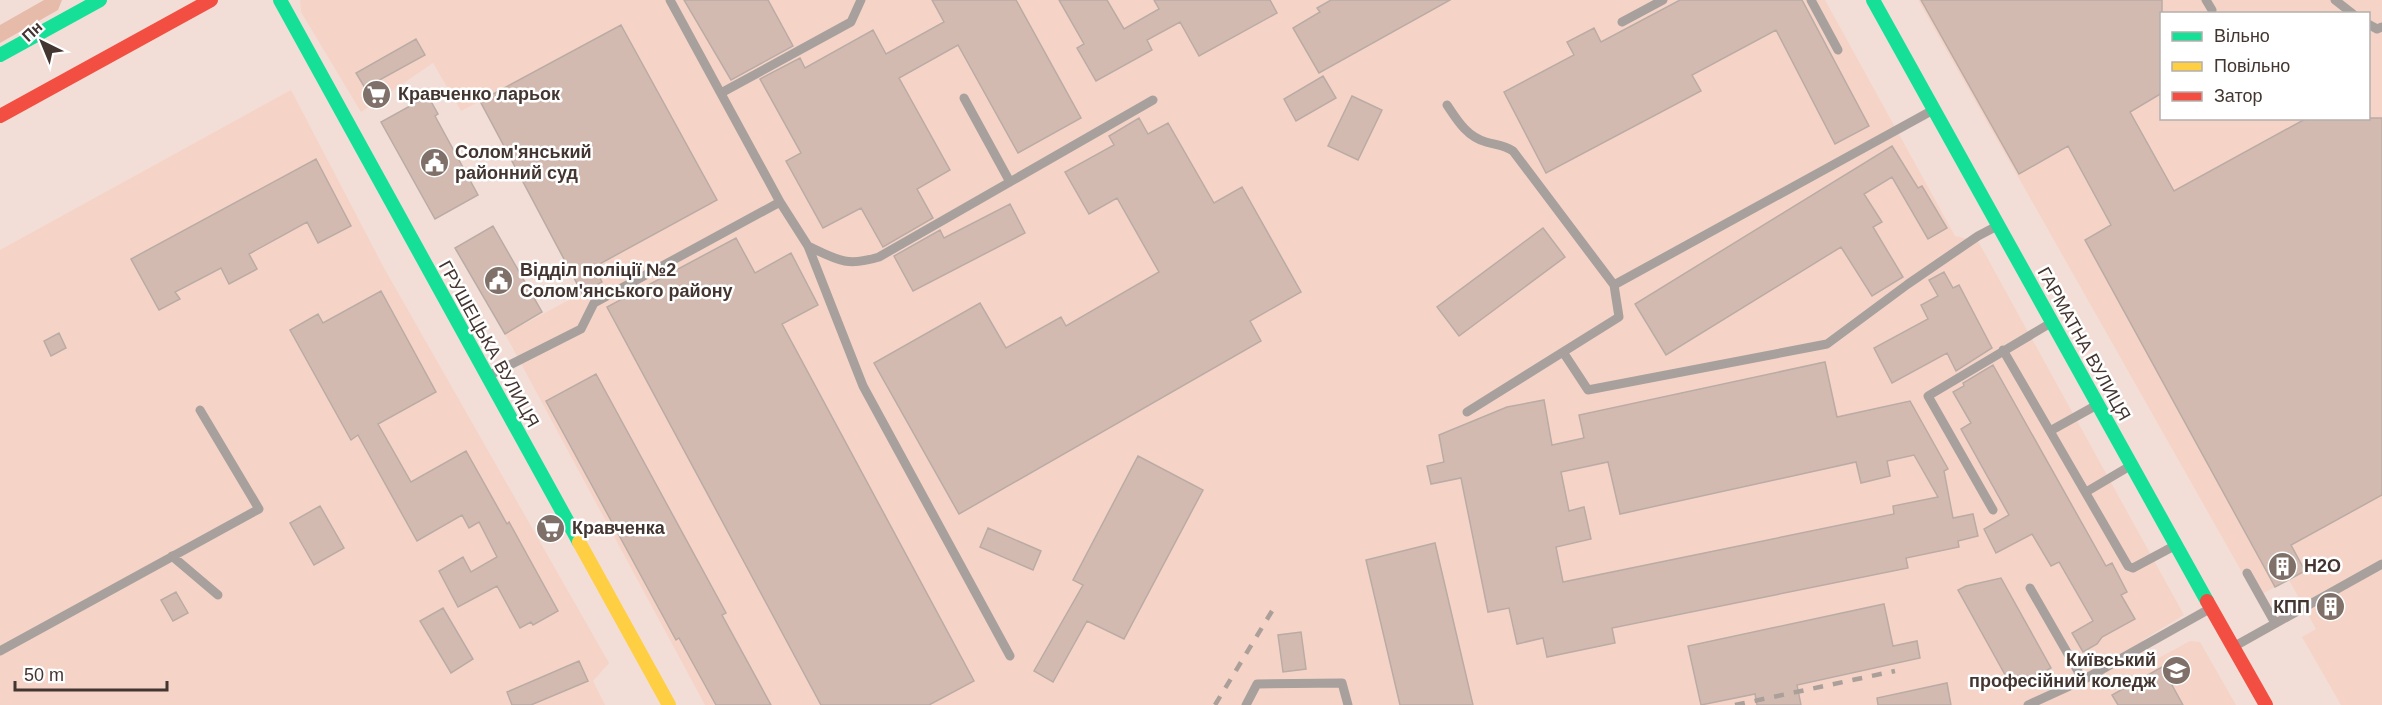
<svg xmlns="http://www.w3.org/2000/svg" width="2382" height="705" viewBox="0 0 2382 705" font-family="Helvetica,sans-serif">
	<rect width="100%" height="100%" fill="#f2ded6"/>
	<path fill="#f5d4c7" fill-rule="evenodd" d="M300 0H1825L1955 236 1978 241 2184 615 2143 640 2155 660 2190 641 2200 642 2236 705H705L505 334 582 293 480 101 461 111 433 63 361 112 301 12Z
		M1918 0H2382V705H2341L2302 637 2316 629 2289 580 2256 597ZM2162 14H2368V118H2162Z
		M291 90 384 268 609 663 593 681 605 705H0V250Z"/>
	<path fill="#e7bbaa" d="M44 0H62L58 10 0 43V25Z"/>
	<path fill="#d3bab0" stroke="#baaba5" stroke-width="1.5" fill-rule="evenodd" d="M684 0H768L793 46 731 80Z
		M932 0H1016L1081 118 1018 153 958 45 899 78 950 170 917 189 933 218 883 247 861 208 823 228 786 161 801 153 760 79 800 58 805 68 873 30 886 54 944 22Z
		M1059 0H1107L1124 29 1159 9 1154 0H1270L1277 13 1199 56 1180 22 1147 40 1152 50 1096 81 1077 48 1084 44Z
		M1331 0H1450L1319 73 1293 28 1320 12 1317 8Z
		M1680 0H1802L1869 126 1835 144 1776 30 1692 75 1701 91 1546 173 1504 92 1574 55 1567 42 1594 28 1601 42Z
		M1921 0H2162V93L2130 112 2174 191 2307 118H2382V495L2291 545 2305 571 2275 587 2268 574 2085 240 2111 225 2068 146 2019 174Z
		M621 25 717 200 594 267 602 282 582 293 480 101Z
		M416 39 425 55 365 88 356 73Z
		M1323 76 1336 98 1296 121 1284 99Z
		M428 96 438 114 435 116 478 195 435 219 381 122Z
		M1352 96 1382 110 1358 160 1328 146Z
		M1139 118 1148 134 1168 123 1214 203 1242 187 1301 292 1250 321 1261 341 959 514 874 363 980 303 1006 348 1061 317 1066 326 1159 272 1117 198 1089 214 1065 172 1114 145 1109 136Z
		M1892 146 1918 188 1922 186 1947 228 1928 239 1892 177 1864 194 1882 222 1873 227 1903 277 1872 296 1841 247 1666 355 1635 304Z
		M316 159 351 226 318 243 307 222 249 254 257 269 229 284 221 268 175 292 180 299 159 310 131 259Z
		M1010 204 1025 233 913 291 894 256 940 230 944 238Z
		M493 226 542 312 505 334 455 248Z
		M1543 228 1565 257 1459 336 1437 307Z
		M736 238 755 273 791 253 818 305 782 324 974 681 929 705H821L607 307Z
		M1944 272 1953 288 1959 285 1992 348 1956 371 1947 353 1892 383 1874 348 1928 319 1921 305 1938 296 1929 280Z
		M381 291 436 392 378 424 411 482 466 451 507 524 509 522 558 611 533 625 531 622 520 628 497 586 458 607 439 571 463 557 471 572 497 557 479 522 469 528 462 515 417 541 358 435 351 440 290 330 318 314 323 323Z
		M59 333 66 348 51 356 44 341Z
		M1825 362 1837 417 1910 401 1948 469 1944 471 1953 518 1973 514 1978 536 1958 541 1959 547 1906 558 1908 568 1612 628 1615 643 1547 657 1543 638 1517 644 1509 608 1488 612 1461 478 1431 484 1427 466 1444 462 1439 435 1507 407 1544 400 1552 445 1584 438 1579 415ZM1914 455 1938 497 1893 506 1894 514 1563 582 1556 547 1591 539 1584 507 1569 511 1561 472 1608 462 1620 514 1856 462 1861 483 1890 476 1887 461Z
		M1993 365 2106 566 2112 563 2127 592 2121 595 2135 619 2102 637 2097 644 2083 652 2072 633 2093 621 2059 562 2051 566 2032 534 1996 553 1984 529 2009 515 1961 429 1971 423 1953 392 1964 386 1963 383Z
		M596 374 726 613 722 615 771 705H716L679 638 676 640 546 401Z
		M1138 456 1203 490 1124 639 1087 621 1053 682 1034 671 1083 585 1073 580Z
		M320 506 344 548 314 565 290 523Z
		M988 528 1041 551 1033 570 980 547Z
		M1435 543 1473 705H1400L1366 560Z
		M2001 578 2051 668 2013 689 1958 590 1966 586Z
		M176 592 188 613 173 621 161 600Z
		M1884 604 1893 646 1917 641 1920 658 1797 685 1801 705H1757L1755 694 1701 705 1688 646Z
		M443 608 473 659 451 673 420 621Z
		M1301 632 1306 669 1283 672 1278 635Z
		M579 661 588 681 531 705H512L507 692Z
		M2162 667 2183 705H2118L2112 695Z
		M1947 683 1951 705H1878L1877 698Z"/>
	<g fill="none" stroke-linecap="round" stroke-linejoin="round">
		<path stroke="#a7a09d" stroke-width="9" d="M670 0 780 202 808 246 863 386 1010 656
			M1811 0 1838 50
			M2206 0 2212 10
			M2335 0 2353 14
			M1622 22 1663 0
			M2368 24 2377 29 2382 27
			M721 93 851 22 861 0
			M964 98 1010 182
			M1447 105C1457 120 1467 137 1486 142 1496 145 1504 145 1513 151L1614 285 1619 317 1467 412
			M808 246C837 260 847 267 879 257L1153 100
			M1614 285 1933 110
			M2003 350 2128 566 2133 568 2176 545
			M1563 352 1588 390 1827 344 1908 284 1978 236 1997 226
			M488 376 581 329 594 303 780 202
			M2050 431 2095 406
			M2086 492 2130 466
			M1993 510 1928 396 2049 324
			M172 556 218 595
			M2247 573 2275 623
			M2030 588 2083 680 2211 608
			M2235 646 2382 564
			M0 651 259 509 200 410
			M1246 705 1257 684 1342 683 1348 705
			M2028 705 2083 680"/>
		<path stroke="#16e098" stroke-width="14" d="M280 0 579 542
			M1873 0 2207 601
			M0 55 100 0"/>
		<path stroke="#ffcf43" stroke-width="14" d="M579 542 669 705"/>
		<path stroke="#f24e42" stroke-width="14" d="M0 116 211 0
			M2207 601 2266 705"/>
		<path stroke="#ab9f9a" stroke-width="4.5" stroke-dasharray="10 10" stroke-linecap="butt" d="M1215 705 1272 611
			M1735 705 1895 671"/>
	</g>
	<defs>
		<symbol id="supermarket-disc" viewBox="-11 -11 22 22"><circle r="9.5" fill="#80706a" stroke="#fff"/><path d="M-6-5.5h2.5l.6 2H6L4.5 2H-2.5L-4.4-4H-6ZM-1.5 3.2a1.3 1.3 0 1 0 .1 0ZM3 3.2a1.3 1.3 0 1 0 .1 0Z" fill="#fff"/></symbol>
		<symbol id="civic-disc" viewBox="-11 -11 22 22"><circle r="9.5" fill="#80706a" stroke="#fff"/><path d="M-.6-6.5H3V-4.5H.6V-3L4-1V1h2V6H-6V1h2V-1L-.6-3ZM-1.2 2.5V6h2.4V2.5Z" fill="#fff"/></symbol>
		<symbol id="building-disc" viewBox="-11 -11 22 22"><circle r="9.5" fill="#80706a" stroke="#fff"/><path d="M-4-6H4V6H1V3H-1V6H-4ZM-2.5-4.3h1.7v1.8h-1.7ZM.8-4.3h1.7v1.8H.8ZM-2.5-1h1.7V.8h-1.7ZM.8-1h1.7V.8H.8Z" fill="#fff"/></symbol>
		<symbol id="university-disc" viewBox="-11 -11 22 22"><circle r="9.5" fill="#80706a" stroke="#fff"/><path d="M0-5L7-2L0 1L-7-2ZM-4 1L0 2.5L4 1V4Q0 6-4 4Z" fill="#fff"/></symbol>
	</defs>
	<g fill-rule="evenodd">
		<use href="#supermarket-disc" x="360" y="78" width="33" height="33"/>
		<use href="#civic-disc" x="418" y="146" width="33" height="33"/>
		<use href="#civic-disc" x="482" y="264" width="33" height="33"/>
		<use href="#supermarket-disc" x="534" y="512" width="33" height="33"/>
		<use href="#building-disc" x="2266" y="550" width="33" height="33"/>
		<use href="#building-disc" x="2314" y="590" width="33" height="33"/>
		<use href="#university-disc" x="2160" y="654" width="33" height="33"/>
	</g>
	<g text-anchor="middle" stroke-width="5" stroke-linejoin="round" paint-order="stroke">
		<g font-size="18" font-weight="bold" fill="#433530" stroke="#fff" text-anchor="start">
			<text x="398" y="100">Кравченко ларьок</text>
			<text x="455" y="158">Солом'янський<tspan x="455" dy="21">районний суд</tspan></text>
			<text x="520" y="276">Відділ поліції №2<tspan x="520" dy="21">Солом'янського району</tspan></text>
			<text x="572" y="534">Кравченка</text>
			<text x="2304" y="572">H2O</text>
			<text x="2310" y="613" text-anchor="end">КПП</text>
			<text x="2156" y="666" text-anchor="end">Київський<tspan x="2156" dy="21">професійний коледж</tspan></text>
		</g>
		<g font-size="18" fill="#433530" stroke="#fff">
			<text transform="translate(489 344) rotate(61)" y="6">ГРУШЕЦЬКА ВУЛИЦЯ</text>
			<text transform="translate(2084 344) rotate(61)" y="6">ГАРМАТНА ВУЛИЦЯ</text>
		</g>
	</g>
	<rect x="2160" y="12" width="210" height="108" fill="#ffffff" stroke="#b4aeac" stroke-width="1.5"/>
	<rect x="2172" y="32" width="30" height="9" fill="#16e098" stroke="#b4aeac" stroke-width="1.5"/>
	<text x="2214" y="42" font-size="18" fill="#433530">Вільно</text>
	<rect x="2172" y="62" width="30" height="9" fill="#ffcf43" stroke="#b4aeac" stroke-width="1.5"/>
	<text x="2214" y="72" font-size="18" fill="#433530">Повільно</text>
	<rect x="2172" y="92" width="30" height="9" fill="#f24e42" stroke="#b4aeac" stroke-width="1.5"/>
	<text x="2214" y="102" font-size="18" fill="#433530">Затор</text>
	<g transform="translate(42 42) rotate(317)" stroke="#ffffff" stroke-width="4.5" paint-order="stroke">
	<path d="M0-4.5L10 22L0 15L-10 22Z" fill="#433530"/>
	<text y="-9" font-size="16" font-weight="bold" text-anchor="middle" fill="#433530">Пн</text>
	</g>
	<path d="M15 681v9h152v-9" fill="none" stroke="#433530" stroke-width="3"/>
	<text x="24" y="681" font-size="18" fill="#433530" stroke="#ffffff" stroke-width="4.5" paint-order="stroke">50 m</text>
</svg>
